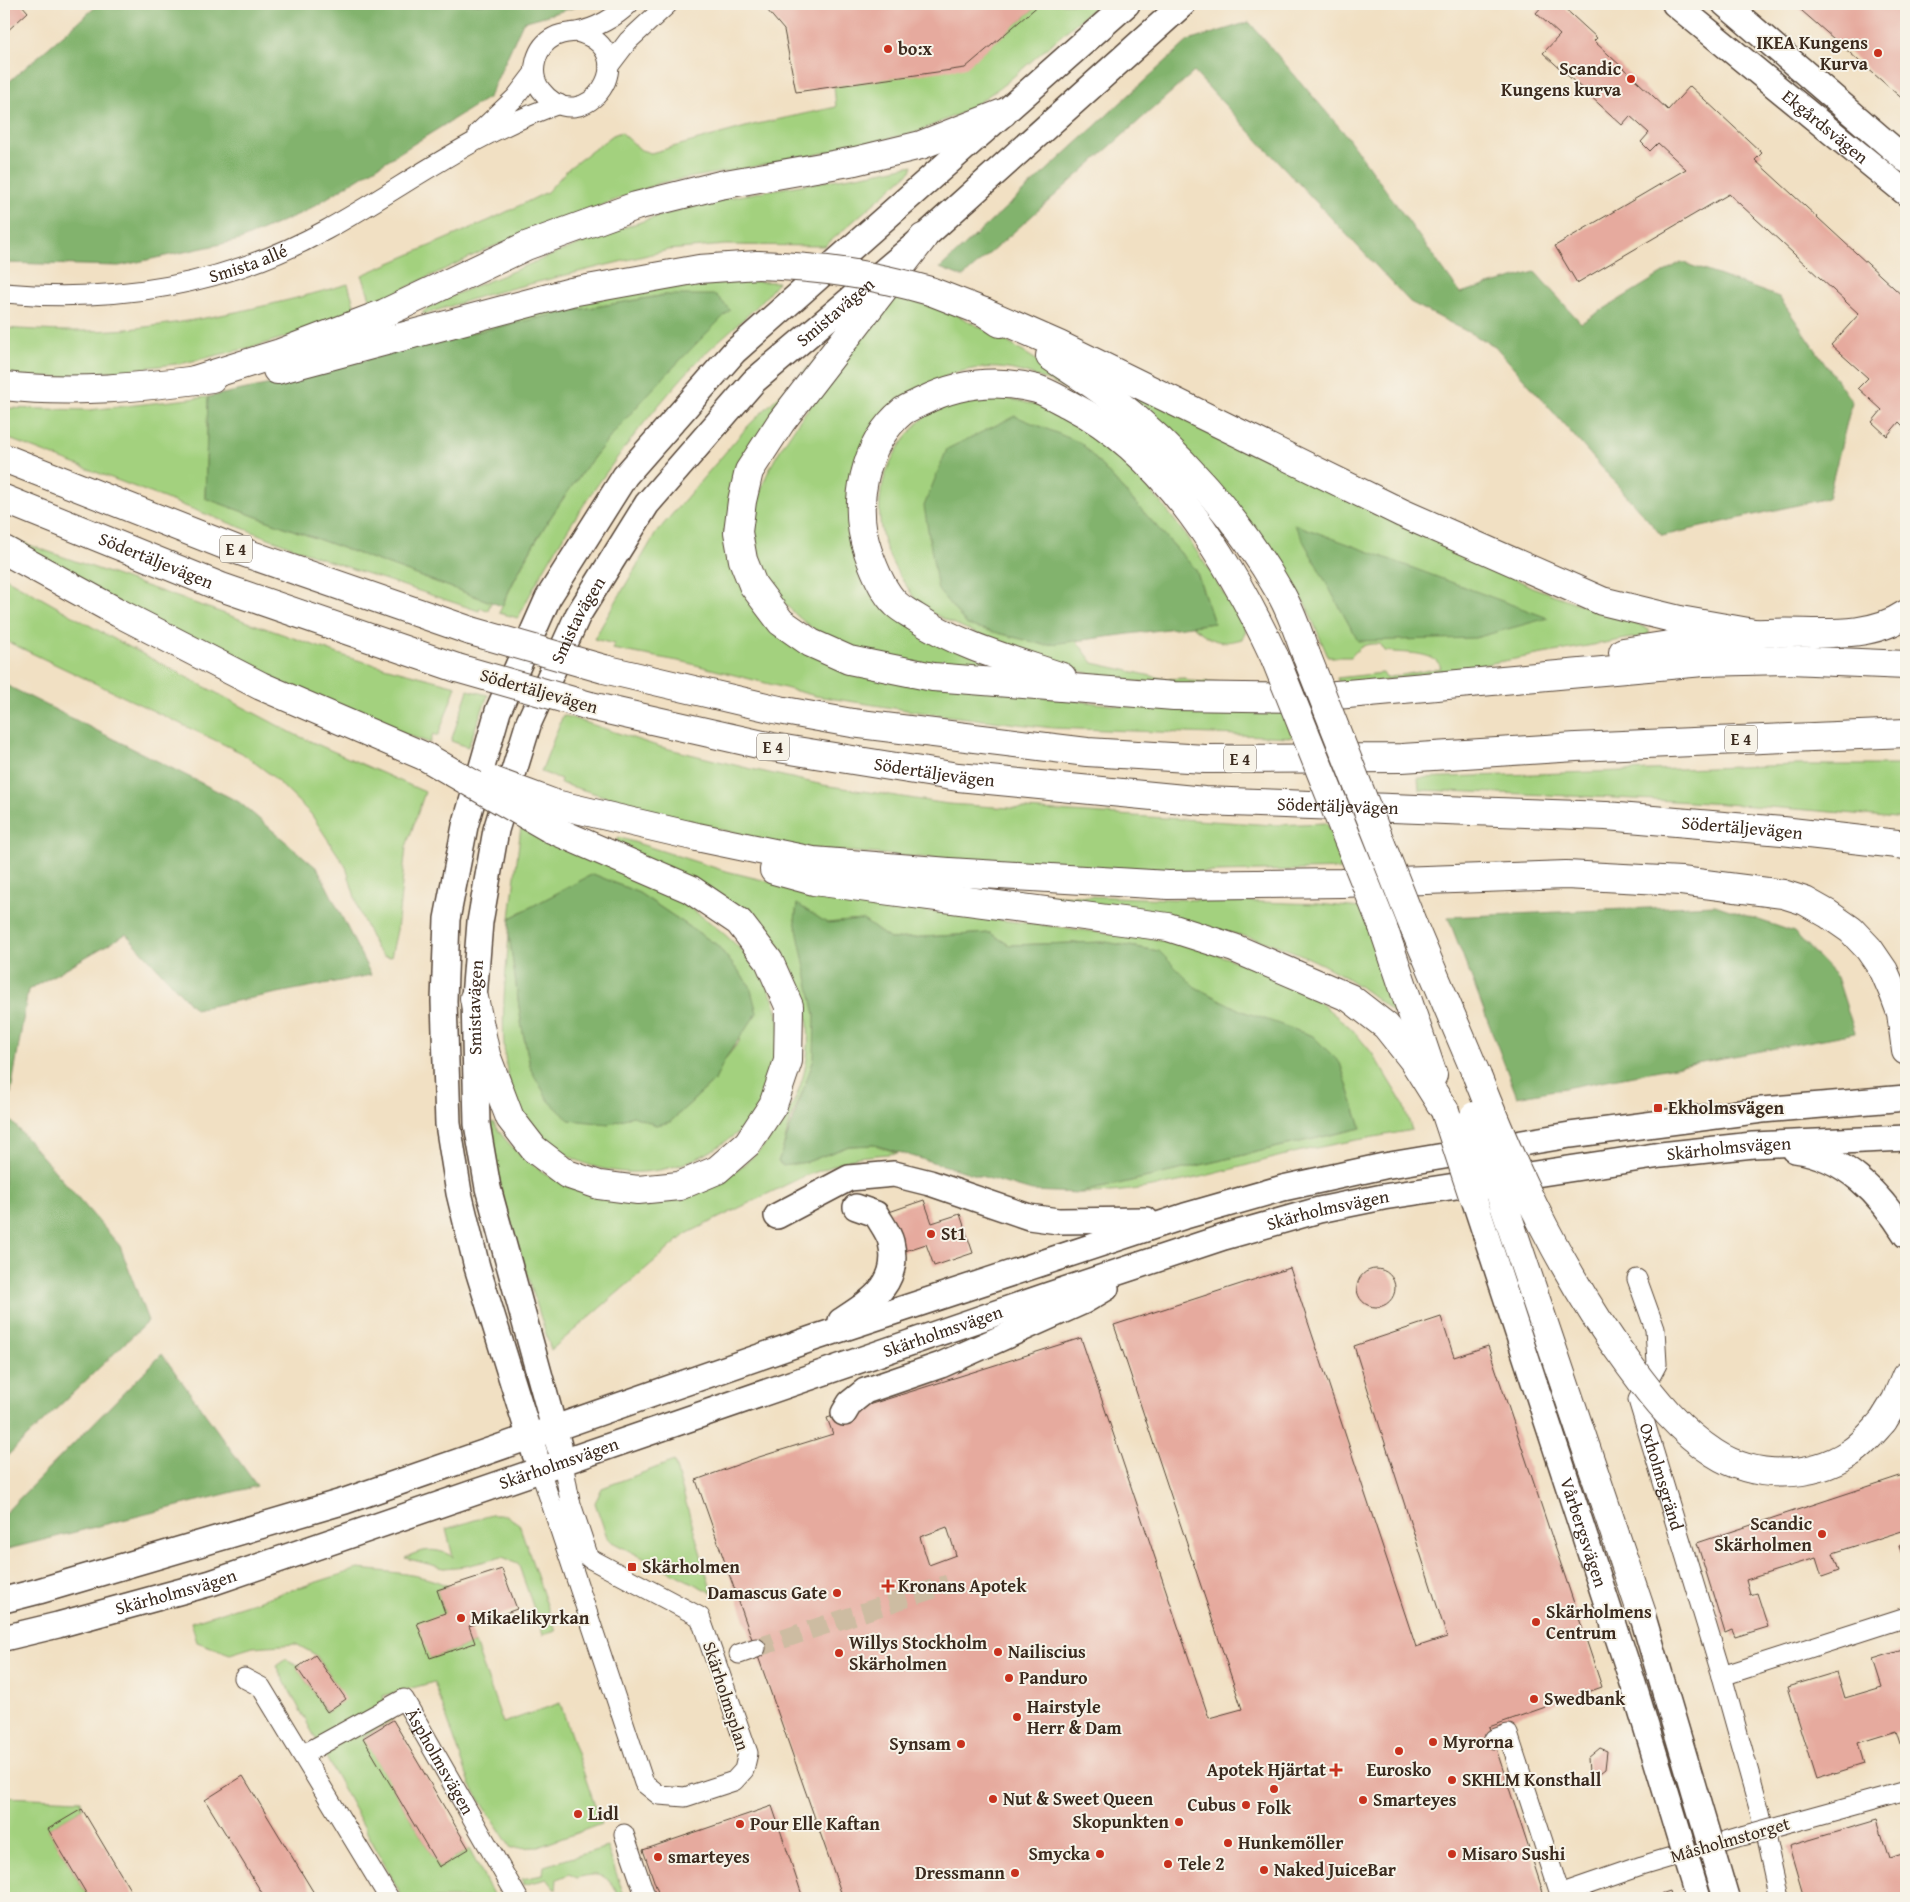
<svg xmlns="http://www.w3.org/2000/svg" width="1910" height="1902" viewBox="0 0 1910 1902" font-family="'Gentium Book Plus',serif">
	<rect width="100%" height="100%" fill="#f7f3e8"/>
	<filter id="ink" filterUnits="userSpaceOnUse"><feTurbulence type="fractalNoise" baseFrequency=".02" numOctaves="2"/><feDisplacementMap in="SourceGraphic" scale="10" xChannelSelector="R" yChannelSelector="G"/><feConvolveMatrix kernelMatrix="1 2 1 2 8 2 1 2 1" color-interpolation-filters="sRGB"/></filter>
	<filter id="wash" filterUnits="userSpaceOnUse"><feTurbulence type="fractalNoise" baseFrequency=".0096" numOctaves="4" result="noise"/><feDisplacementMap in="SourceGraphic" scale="20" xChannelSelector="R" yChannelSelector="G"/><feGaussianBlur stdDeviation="1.12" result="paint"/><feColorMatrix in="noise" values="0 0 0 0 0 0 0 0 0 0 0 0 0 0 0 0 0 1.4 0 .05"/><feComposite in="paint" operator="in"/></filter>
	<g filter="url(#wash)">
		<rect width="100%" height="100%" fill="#f1e0c3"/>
		<path fill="#a3d17e" stroke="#6f7e4e" d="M1040 4H1098L1006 83 968 110 917 132 792 160 660 183 487 249 372 304 362 275 490 220 547 192 569 168 613 135 621 132 641 150 651 153 753 125 836 107 834 86 965 67Z
			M913 165 911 171 825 246 725 245 668 250 485 295 426 314 422 313C432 302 484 283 501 276 571 247 640 218 715 201 780 186 847 180 913 165Z
			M718 281 778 282C754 315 719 337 692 367 623 443 564 526 518 618L499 613C552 491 637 402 729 310L666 295 565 312 419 345C517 319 616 289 718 281Z
			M348 284 356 311 312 329 257 346 184 363 66 377 4 376V328C47 331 94 333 137 328 208 320 279 304 348 284Z
			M891 294 955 314 1004 340 1090 393 1085 399C1002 353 958 357 883 415L863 573 1001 672C965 669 931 665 896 659 884 657 870 656 859 652 778 623 729 551 770 468 784 441 802 417 820 392 844 360 868 327 891 294Z
			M833 343 732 509 786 637 1033 696 1123 706 1282 710 1293 737 1053 728 932 714 816 696 684 662 612 649 614 644 594 639 656 533 748 426Z
			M1105 376 1532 587 1644 627 1649 630V635L1442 672 1341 688 1337 678 1383 673 1386 678 1441 668C1436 650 1400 654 1385 651L1380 644C1365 643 1360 646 1351 657H1328L1307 607 1263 538Z
			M993 396C1014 400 1036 403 1055 413 1139 453 1200 553 1246 630L1242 639C1217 646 1212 640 1192 626L1214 623 1196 570 1081 443 1044 645 1076 640 1093 663 1165 679 1185 678 1189 681 1271 685C1236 685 1200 687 1165 685 1100 681 1032 660 973 632 956 624 933 616 919 604 914 599 910 591 906 585 871 538 870 482 907 436 915 426 926 413 938 408 955 400 974 398 993 396Z
			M208 397 205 498 491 602 488 610 480 608 479 611 326 560 4 437V408L89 410Z
			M4 536 350 658 456 686 438 736 433 734 430 743C281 694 143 613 4 542Z
			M4 577 103 633 294 734 425 792 406 847 397 930 391 957 383 956 376 948 359 911 346 867 311 814 271 775 242 753 4 640Z
			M468 690 488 695 468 747 451 741Z
			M563 715 657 746 747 768 823 785 948 804 1273 825 1327 823 1346 869 1128 874 791 847 690 822 560 783 561 779 541 772Z
			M1797 765H1906V819C1744 802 1582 796 1419 790L1418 778Z
			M521 826C589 855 678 890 732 941 759 965 783 1005 781 1043 780 1055 772 1069 768 1081 765 1090 763 1102 758 1111 751 1124 735 1135 722 1144 671 1179 603 1184 552 1145 543 1138 528 1129 521 1119 518 1115 517 1107 515 1102 496 1049 505 989 509 934L522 1028 531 1070 609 1124 633 1115 656 1125 670 1122 715 1080 725 1059 739 1042 750 986 717 945 639 893 593 874 510 918Z
			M618 837 722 870 807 891 879 905 1188 943 1290 982 1318 1001 1352 1029 1372 1053 1403 1104 1412 1130C1371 1138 1329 1144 1289 1154 1220 1172 1150 1194 1079 1193L1361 1128 1340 1063 1195 987 1158 951 1105 942 1009 945 990 933 890 939 863 920 827 923 797 905 795 920C804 959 823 1021 814 1060 809 1082 797 1101 790 1122 786 1135 784 1149 778 1162H807L849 1146 874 1145 898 1153 857 1157 800 1178 686 1234 551 1350 502 1194 490 1139 491 1123 493 1122C506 1144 525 1160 546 1174 576 1193 604 1201 639 1202 646 1202 654 1204 661 1202 760 1184 834 1087 800 987 794 967 778 949 764 934 754 923 736 915 723 907 687 886 652 864 616 842Z
			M952 887 1055 895 1318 904 1361 908 1398 1011 1395 1013 1391 1011C1310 940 1228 931 1125 914 1067 905 1010 896 952 887Z
			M674 1461 712 1593 608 1540 595 1503 602 1488Z
			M491 1515H506L519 1524 556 1631 543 1635 518 1563 502 1557 466 1566 444 1568 405 1558C421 1549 437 1547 453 1557L446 1529Z
			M358 1569C387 1572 421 1573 448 1586L437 1590 445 1613 430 1658 475 1643 503 1723 560 1703 601 1824 538 1847 511 1848 471 1786 434 1682 383 1696 393 1720 363 1737 439 1867 469 1849 495 1898H403L276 1666 286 1659 300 1666 297 1668 327 1712 345 1699 316 1655 296 1644 253 1647 230 1654 197 1642 191 1622Z
			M4 1797 81 1800 82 1809 48 1829 89 1898H4Z
			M607 1847 625 1898H619C610 1875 600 1871 577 1878L569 1874 557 1879 556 1890 547 1879 523 1885 522 1879 543 1875 544 1866Z"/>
		<path fill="#82b36d" stroke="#5e6e46" d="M99 4H579L576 7 523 22 489 97 306 211 240 240 119 266 4 263V86Z
			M1249 22 1346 135 1460 293 1535 272 1581 323 1681 262 1779 297 1852 402 1828 498 1662 536 1495 346 1410 302 1194 72 963 277 940 268 1188 41Z
			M666 295H716L730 310C641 398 553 490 502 606L205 498 208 397 295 379 419 345 565 312Z
			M1015 416 1081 443 1196 570 1214 623 1044 645 967 625 938 590 924 506 947 449Z
			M1294 524 1548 618 1475 638 1358 641Z
			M4 684 239 802 318 869 371 975 195 1009 126 934 28 990 7 1116 120 1246 148 1321 4 1459Z
			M593 874 639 893 717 945 750 986 757 1013 725 1059 715 1080 670 1122 656 1125 633 1116 609 1124 569 1120 549 1101 531 1070 522 1028 509 934 510 918Z
			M797 904 827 923 863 920 890 939 990 933 1009 945 1105 942 1159 951 1195 987 1242 1011 1313 1036 1340 1063 1361 1128 1079 1193 1032 1191 874 1145 849 1146 807 1162 783 1166 778 1162 814 1059 815 1015 795 920Z
			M1715 905 1794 932 1837 977 1855 1033 1517 1097 1448 917Z
			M162 1354 257 1486 4 1550V1514Z"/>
		<g id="blocks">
			<path fill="#e6aa9e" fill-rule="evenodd" d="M4 4H21L28 12 4 34Z
				M762 4H1040L965 68 796 92 784 30Z
				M1544 4H1560L1597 38 1594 41 1668 110 1690 86 1762 153 1755 160 1906 299V429L1899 422 1887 436 1872 422 1882 410 1858 388 1868 378 1831 345 1859 314 1729 194 1577 283 1555 246 1686 169 1658 143 1650 151 1641 142 1649 133 1630 116 1622 125 1543 53 1560 35 1536 13Z
				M1794 4H1906V102Z
				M924 1200 932 1223 960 1214 973 1253 934 1266 926 1244 902 1252 889 1212Z
				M1290 1268 1416 1647 1447 1637 1354 1346 1441 1317 1454 1357 1488 1346 1602 1687 1489 1727 1545 1898H843L696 1480 756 1458 833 1434 827 1418 1081 1338 1209 1718 1242 1709 1114 1325ZM947 1527 956 1555 929 1565 920 1537Z
				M1357 1288a19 19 0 1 1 38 0a19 19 0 1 1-38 0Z
				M1906 1474V1543L1902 1531 1833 1553 1839 1571 1822 1577 1816 1558 1746 1580 1750 1595 1757 1593 1768 1627 1735 1637 1732 1630 1725 1633 1697 1543Z
				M1906 1544V1567L1899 1546Z
				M502 1569 517 1609 469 1626 475 1643 430 1658 417 1623 445 1613 437 1590Z
				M1906 1649V1752L1904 1753 1897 1731 1858 1743 1864 1764 1816 1779 1787 1687 1837 1672 1845 1698 1882 1687 1873 1659Z
				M315 1655 346 1699 327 1712 297 1668Z
				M393 1720 469 1849 439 1867 363 1738Z
				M1600 1748 1607 1751 1605 1769 1597 1775 1589 1773 1588 1758Z
				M243 1776 317 1898H265L205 1800Z
				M772 1806 803 1898H660L643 1850Z
				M82 1809 135 1898H89L48 1829Z
				M1877 1820 1889 1858 1906 1853V1898H1804L1789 1846Z
				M1670 1891 1672 1898H1648Z"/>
		</g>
	</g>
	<g filter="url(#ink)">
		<use href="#blocks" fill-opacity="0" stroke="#564537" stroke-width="1"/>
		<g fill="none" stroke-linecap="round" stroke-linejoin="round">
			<path stroke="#cdbca2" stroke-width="19" stroke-dasharray="19 9" stroke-linecap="butt" d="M756 1648 948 1584"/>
			<defs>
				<g id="minor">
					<path d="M577 32C648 51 584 145 541 90 528 73 536 46 554 37 561 33 568 33 576 32 595 29 616 17 629 4"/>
					<path d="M609 66 628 41 668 4"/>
					<path d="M478 133 515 98 534 73"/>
					<path id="s1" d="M4 293C117 303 226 285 326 230 406 186 471 134 559 104"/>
					<path id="s2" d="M1637 1279 1655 1329 1657 1364 1638 1400 1722 1676 1760 1812 1779 1898"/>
					<path d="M540 1470 644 1783 659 1795 685 1797 734 1781 744 1770 748 1753 700 1617 589 1558 570 1501 563 1463"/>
					<path d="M739 1654 756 1648"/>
					<path d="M1722 1676 1906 1617"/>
					<path d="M244 1678 261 1687 389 1898"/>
					<path d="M1494 1739 1508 1734 1560 1894"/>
					<path id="s3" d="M304 1754 404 1699 518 1898"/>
					<path d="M1793 1822 1906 1791"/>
					<path d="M624 1834 646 1898"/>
					<path d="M1562 1898 1560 1894 1641 1866 1742 1836"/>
				</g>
				<g id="major">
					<path id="s4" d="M1675 4 1906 193"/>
					<path d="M1725 4 1906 160"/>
					<path d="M1795 1150C1846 1157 1880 1194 1906 1235"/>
					<path d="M777 1216 849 1178 894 1174 930 1183 1029 1217 1058 1221 1146 1220"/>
					<path d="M841 1321C871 1301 901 1284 891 1242 889 1233 881 1223 876 1214L856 1207"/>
					<path d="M844 1413 850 1403 865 1391 941 1365 1084 1301 1106 1288"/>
					<path id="s5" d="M559 1446 488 1188 477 1124 474 998 480 922 496 830 529 722 578 615 647 504 754 381 923 238 1183 4"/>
					<path d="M535 1454 477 1267 459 1193 448 1124 444 1001 447 919 465 826 498 711 548 598 625 476 734 352 1127 4"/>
					<path d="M4 1600 39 1591 345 1501 814 1338 1185 1216 1283 1188 1384 1166 1570 1135 1762 1110 1906 1098"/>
					<path id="s6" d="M4 1638 58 1625 211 1583 1049 1295 1224 1237 1319 1210 1383 1197 1661 1155 1753 1145 1906 1138"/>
				</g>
				<g id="highway">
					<path d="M923 238 781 422 749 471 742 501 738 532 743 560 753 585 781 622 811 643 849 660 933 677 1174 696 1303 698 1703 662 1790 660 1906 665"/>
					<path d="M930 291 984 312 1000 323"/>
					<path d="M984 312 1059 345 1402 513 1602 601 1680 620 1754 633"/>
					<path d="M1050 356C1070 370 1091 382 1110 397 1178 450 1239 519 1281 594 1292 613 1299 636 1307 657"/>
					<path d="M277 370 571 292 699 269 758 265"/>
					<path d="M194 380 280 353 385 313 526 246 636 206 720 185 855 161 921 145 1003 113"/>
					<path d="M4 386C73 394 144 387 212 378"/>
					<path d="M4 458 240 551 471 631"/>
					<path id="s7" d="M4 499 221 587 457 668"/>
					<path d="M4 550 119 613 261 686 426 757"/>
					<path d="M1623 652C1666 646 1709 638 1752 634 1803 628 1862 644 1906 614"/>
					<path d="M604 669 779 710 852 723 1087 752 1205 759 1402 758 1576 747 1906 733"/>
					<path d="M1062 677C1012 660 959 646 915 617 909 613 901 609 896 604 883 592 874 569 868 552 852 506 863 444 903 411 909 407 917 404 923 401 960 382 998 379 1037 389 1049 393 1060 400 1070 405 1166 454 1231 564 1275 658"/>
					<path id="s8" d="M590 706 772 747 958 777 1204 801 1606 816 1782 831 1906 845"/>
					<path d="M555 804 697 837 813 861 949 872 1168 885 1341 883 1566 875 1681 881 1783 894 1805 901 1828 914 1851 930 1869 949 1884 971 1894 994 1901 1013 1906 1051"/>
					<path d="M774 870 814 881 1168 927 1234 948 1350 998 1386 1026 1413 1060 1445 1111"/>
					<path d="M1413 925 1477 1076"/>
					<path d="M1383 927 1433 1075"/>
					<path d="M474 998 486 1055 510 1118 534 1149 567 1174 599 1185 638 1190 679 1186 717 1170 748 1143 773 1105 788 1061 789 1006 769 961 739 922 690 889 549 828"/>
					<path d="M1883 1421 1896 1400 1906 1376"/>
				</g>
			</defs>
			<use href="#minor" stroke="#564537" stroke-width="21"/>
			<use href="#major" stroke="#564537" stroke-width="28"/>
			<use href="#highway" stroke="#564537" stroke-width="30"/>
			<use href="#minor" stroke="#fff" stroke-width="19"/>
			<use href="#major" stroke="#fff" stroke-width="25"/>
			<use href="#highway" stroke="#fff" stroke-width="28"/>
			<defs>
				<path id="minor-bridge" d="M1742 1836 1793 1822"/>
				<g id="major-bridge">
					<path id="s9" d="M1473 1196 1632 1680 1698 1898"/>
					<path d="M1642 1614 1726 1898"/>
				</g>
				<path id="highway-bridge" d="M758 265C821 267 870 274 930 291
					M471 631 604 669
					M1307 657 1413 925
					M1275 658 1383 927
					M457 668 590 706
					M426 757 549 828
					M493 781 555 804
					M1477 1076C1517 1178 1564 1278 1630 1366 1654 1399 1680 1431 1714 1453 1754 1479 1810 1479 1850 1453 1863 1445 1873 1432 1883 1421
					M1445 1111 1473 1196
					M1474 1116 1642 1614"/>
			</defs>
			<use href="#minor-bridge" stroke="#564537" stroke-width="21" stroke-linecap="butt"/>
			<use href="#major-bridge" stroke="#564537" stroke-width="28" stroke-linecap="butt"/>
			<use href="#highway-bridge" stroke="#564537" stroke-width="30" stroke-linecap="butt"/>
			<use href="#minor-bridge" stroke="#fff" stroke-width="19"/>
			<use href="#major-bridge" stroke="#fff" stroke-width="25"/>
			<use href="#highway-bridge" stroke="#fff" stroke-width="28"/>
		</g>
	</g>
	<g fill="#c8321e" stroke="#f7f3e8" stroke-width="2">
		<circle cx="888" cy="49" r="5"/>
		<circle cx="1878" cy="53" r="5"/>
		<circle cx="1631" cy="79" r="5"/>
		<rect x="1653" y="1103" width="10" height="10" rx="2.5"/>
		<circle cx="931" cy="1234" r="5"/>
		<circle cx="1822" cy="1534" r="5"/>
		<rect x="627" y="1562" width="10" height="10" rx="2.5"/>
		<path d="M885.5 1578.5h5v5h5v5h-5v5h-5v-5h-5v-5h5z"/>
		<circle cx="837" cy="1593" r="5"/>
		<circle cx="461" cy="1618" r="5"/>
		<circle cx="1536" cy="1622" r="5"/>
		<circle cx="998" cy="1652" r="5"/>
		<circle cx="839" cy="1653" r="5"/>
		<circle cx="1009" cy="1678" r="5"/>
		<circle cx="1534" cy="1699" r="5"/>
		<circle cx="1017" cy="1717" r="5"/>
		<circle cx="1433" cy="1742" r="5"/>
		<circle cx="961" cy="1744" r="5"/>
		<circle cx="1399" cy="1751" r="5"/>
		<path d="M1333.5 1762.5h5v5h5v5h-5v5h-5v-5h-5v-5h5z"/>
		<circle cx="1452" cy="1780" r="5"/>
		<circle cx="1274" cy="1789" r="5"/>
		<circle cx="993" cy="1799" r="5"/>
		<circle cx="1363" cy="1800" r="5"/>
		<circle cx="1246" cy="1805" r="5"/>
		<circle cx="578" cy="1814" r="5"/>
		<circle cx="1179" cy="1822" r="5"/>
		<circle cx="740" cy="1824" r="5"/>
		<circle cx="1228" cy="1843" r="5"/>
		<circle cx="1100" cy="1854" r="5"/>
		<circle cx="1452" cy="1854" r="5"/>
		<circle cx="658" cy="1857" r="5"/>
		<circle cx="1168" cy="1864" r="5"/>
		<circle cx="1264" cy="1870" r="5"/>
		<circle cx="1015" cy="1873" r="5"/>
	</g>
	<g text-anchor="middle" stroke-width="4" stroke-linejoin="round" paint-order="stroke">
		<g fill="#f7f3e8" stroke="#73665b" stroke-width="1">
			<rect x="220" y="535.5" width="32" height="27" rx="4"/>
			<rect x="1725" y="725.5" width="32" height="27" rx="4"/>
			<rect x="757" y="733.5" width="32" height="27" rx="4"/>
			<rect x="1224" y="745.5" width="32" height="27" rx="4"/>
		</g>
		<g font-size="16" font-weight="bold" fill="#3b2a1e">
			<text x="236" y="555">E 4</text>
			<text x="1741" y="745">E 4</text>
			<text x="773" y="753">E 4</text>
			<text x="1240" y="765">E 4</text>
		</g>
		<g font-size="18" font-weight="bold" fill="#3b2a1e" stroke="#f7f3e8" text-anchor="start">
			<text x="1868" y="49" text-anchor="end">IKEA Kungens<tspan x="1868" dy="21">Kurva</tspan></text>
			<text x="898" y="55">bo:x</text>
			<text x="1621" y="75" text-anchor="end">Scandic<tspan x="1621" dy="21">Kungens kurva</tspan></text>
			<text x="1668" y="1114">Ekholmsvägen</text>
			<text x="941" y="1240">St1</text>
			<text x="1812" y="1530" text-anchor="end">Scandic<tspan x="1812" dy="21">Skärholmen</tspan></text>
			<text x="642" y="1573">Skärholmen</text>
			<text x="898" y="1592">Kronans Apotek</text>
			<text x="827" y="1599" text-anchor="end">Damascus Gate</text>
			<text x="1546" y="1618">Skärholmens<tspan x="1546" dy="21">Centrum</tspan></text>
			<text x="471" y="1624">Mikaelikyrkan</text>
			<text x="849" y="1649">Willys Stockholm<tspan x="849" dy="21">Skärholmen</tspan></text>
			<text x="1008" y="1658">Nailiscius</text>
			<text x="1019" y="1684">Panduro</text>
			<text x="1544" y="1705">Swedbank</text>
			<text x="1027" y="1713">Hairstyle<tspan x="1027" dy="21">Herr &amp; Dam</tspan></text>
			<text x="1443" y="1748">Myrorna</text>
			<text x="951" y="1750" text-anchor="end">Synsam</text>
			<text x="1326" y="1776" text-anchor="end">Apotek Hjärtat</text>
			<text x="1399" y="1776" text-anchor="middle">Eurosko</text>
			<text x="1462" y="1786">SKHLM Konsthall</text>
			<text x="1003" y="1805">Nut &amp; Sweet Queen</text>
			<text x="1373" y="1806">Smarteyes</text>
			<text x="1236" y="1811" text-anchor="end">Cubus</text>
			<text x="1274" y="1814" text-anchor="middle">Folk</text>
			<text x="588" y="1820">Lidl</text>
			<text x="1169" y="1828" text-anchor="end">Skopunkten</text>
			<text x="750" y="1830">Pour Elle Kaftan</text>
			<text x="1238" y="1849">Hunkemöller</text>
			<text x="1090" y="1860" text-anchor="end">Smycka</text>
			<text x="1462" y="1860">Misaro Sushi</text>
			<text x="668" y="1863">smarteyes</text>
			<text x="1178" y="1870">Tele 2</text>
			<text x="1274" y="1876">Naked JuiceBar</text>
			<text x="1005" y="1879" text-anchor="end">Dressmann</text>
		</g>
		<g font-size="18" fill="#3b2a1e" stroke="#f7f3e8">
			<text dy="6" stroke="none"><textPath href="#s4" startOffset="194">Ekgårdsvägen</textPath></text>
			<text dy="6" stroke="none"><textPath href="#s1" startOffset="248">Smista allé</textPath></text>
			<text dy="6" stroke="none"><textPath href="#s5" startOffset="1259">Smistavägen</textPath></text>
			<text dy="6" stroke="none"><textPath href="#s7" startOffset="164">Södertäljevägen</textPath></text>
			<text dy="6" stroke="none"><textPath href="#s5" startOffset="854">Smistavägen</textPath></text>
			<text transform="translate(539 691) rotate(16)" y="6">Södertäljevägen</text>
			<text dy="6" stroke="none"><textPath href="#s8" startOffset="351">Södertäljevägen</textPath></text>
			<text dy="6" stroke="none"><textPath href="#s8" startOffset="756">Södertäljevägen</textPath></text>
			<text dy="6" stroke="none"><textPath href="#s8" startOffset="1161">Södertäljevägen</textPath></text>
			<text dy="6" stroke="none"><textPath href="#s5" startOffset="449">Smistavägen</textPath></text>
			<text dy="6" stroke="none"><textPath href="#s6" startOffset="1798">Skärholmsvägen</textPath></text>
			<text dy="6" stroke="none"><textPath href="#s6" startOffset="1392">Skärholmsvägen</textPath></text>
			<text dy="6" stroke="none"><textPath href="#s6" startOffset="988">Skärholmsvägen</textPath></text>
			<text dy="6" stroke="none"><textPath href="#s6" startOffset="582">Skärholmsvägen</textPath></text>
			<text dy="6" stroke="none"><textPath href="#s2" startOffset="209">Oxholmsgränd</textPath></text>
			<text dy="6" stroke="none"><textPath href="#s9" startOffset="354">Vårbergsvägen</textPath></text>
			<text dy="6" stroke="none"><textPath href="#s6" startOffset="178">Skärholmsvägen</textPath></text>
			<text transform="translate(726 1696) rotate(72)" y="6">Skärholmsplan</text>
			<text dy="6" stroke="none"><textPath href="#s3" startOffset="186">Äspholmsvägen</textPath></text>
			<text transform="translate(1730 1840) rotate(-16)" y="6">Måsholmstorget</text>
		</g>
	</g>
	<rect width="1910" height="1902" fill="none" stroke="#f7f3e8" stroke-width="20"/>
</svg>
